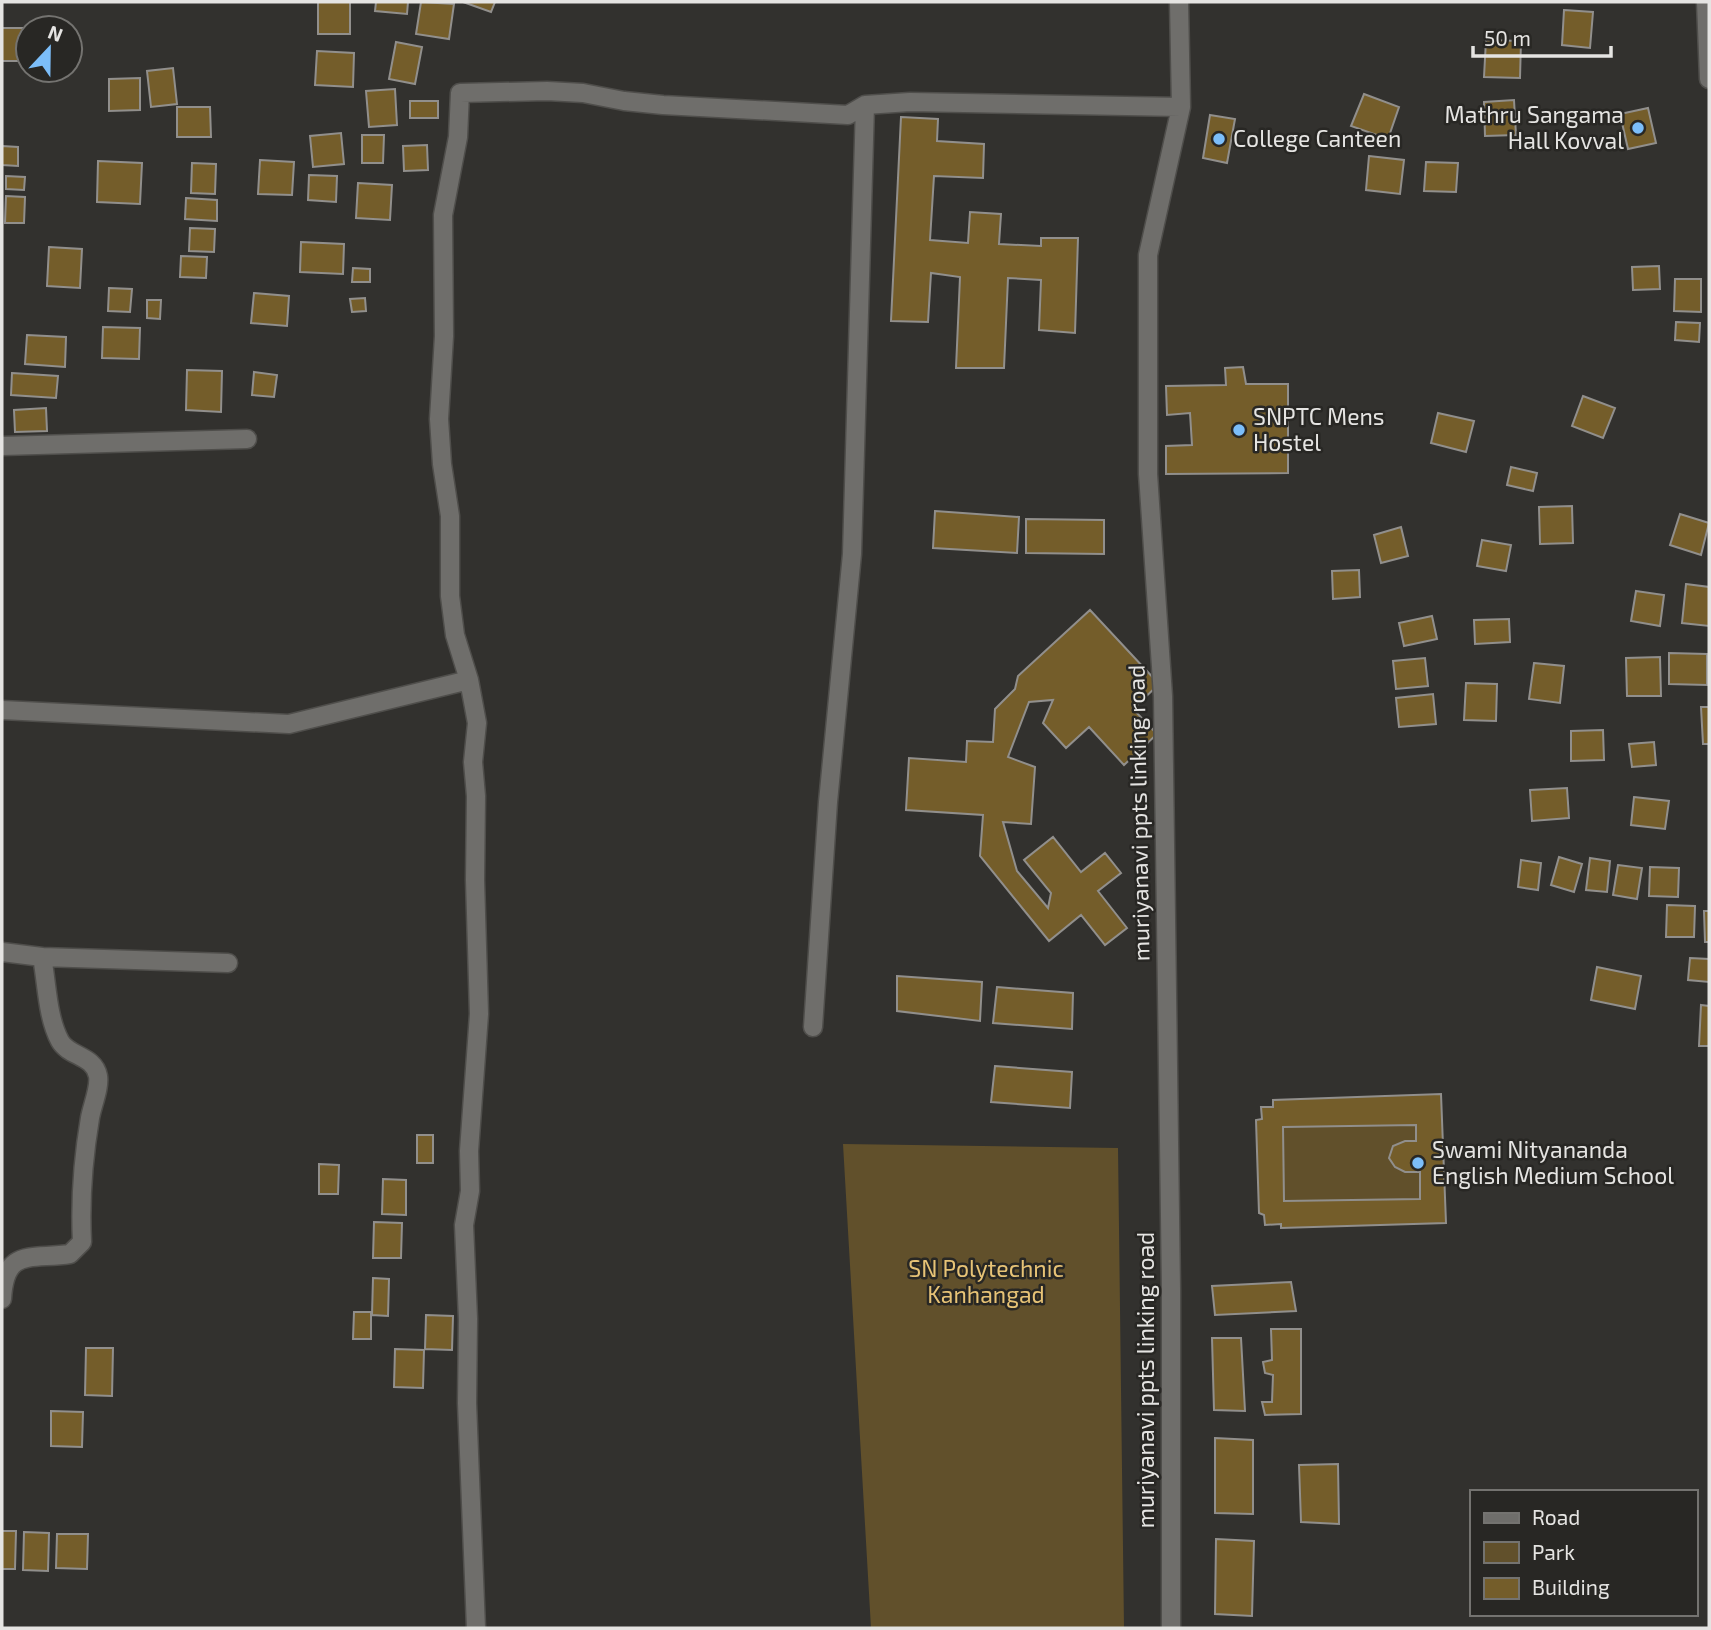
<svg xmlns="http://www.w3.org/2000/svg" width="1711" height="1630" viewBox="0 0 1711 1630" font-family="'Exo 2',sans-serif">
	<rect width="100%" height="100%" fill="#32312e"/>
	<path fill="#61502b" d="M1416 1125V1141H1405L1394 1145 1389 1158C1398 1170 1405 1172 1420 1172V1199L1284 1201 1283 1127Z
		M843 1144 1118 1148 1124 1628H871Z"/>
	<path fill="#745d2a" stroke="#918f8c" stroke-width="2" fill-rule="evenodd" d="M318 2H350V34H318Z
		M376 2H408L407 14 375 11Z
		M421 2 454 4 449 39 416 34Z
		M463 2H495L491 12Z
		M1564 10 1593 12 1590 48 1562 45Z
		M2 28H28V61H2Z
		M1486 40 1521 41 1520 78 1484 77Z
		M396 42 422 47 415 84 389 79Z
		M317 51 354 53 353 87 315 85Z
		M173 68 177 104 151 107 147 71Z
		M140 78V110L109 111V79Z
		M395 89 397 125 369 127 366 91Z
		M1364 94 1399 107 1388 139 1351 126Z
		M1514 100 1516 135 1485 136 1484 102Z
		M410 101H438V118H410Z
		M177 107H210L211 137H177Z
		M1648 108 1656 143 1628 149 1620 114Z
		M1210 115 1235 119 1227 163 1203 158Z
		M901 117 938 119 937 141 984 144 983 178 934 176 930 240 968 243 970 212 1001 214 999 244 1041 246V238H1078L1075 333 1039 330 1041 280 1008 278 1004 368H956L960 277 931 273 928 322 891 321Z
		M341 133 344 164 313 167 310 136Z
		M362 135H384L383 163H362Z
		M427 145 428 170 404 171 403 146Z
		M2 146 18 147V166L2 165Z
		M1369 156 1404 160 1400 194 1366 190Z
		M260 160 294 162 292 195 258 194Z
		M98 161 142 163 140 204 97 202Z
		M1426 162 1458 163 1456 192 1424 191Z
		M192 163 216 164 215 194 191 193Z
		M309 175 337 176 336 202 308 200Z
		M6 176 25 177 24 190 6 189Z
		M358 183 392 185 390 220 356 218Z
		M6 196 25 197 24 223H5Z
		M186 198 217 200V221L185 219Z
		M190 228 215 229 214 252 189 251Z
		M301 242 344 244 343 274 300 272Z
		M49 247 82 249 80 288 47 286Z
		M181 256 207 257 206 278 180 277Z
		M1659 266 1660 289 1633 290 1632 267Z
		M353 268 370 269V282H352Z
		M1675 279H1701V312L1674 311Z
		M109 288 132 289 130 312 108 311Z
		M254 293 289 296 287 326 251 323Z
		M365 298 366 311 352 312 350 299Z
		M147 300H161L160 319 147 318Z
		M1676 322 1700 323 1699 342 1675 340Z
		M103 327 140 328 139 359 102 358Z
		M27 335 66 337 65 367 25 364Z
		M1243 367 1246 384H1288V473L1166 474V446L1192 445 1190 413 1167 415 1166 386 1226 385 1225 368Z
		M187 370 222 371 221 412 186 410Z
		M254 372 277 375 274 397 252 395Z
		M12 373 58 376 56 398 11 395Z
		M1583 396 1615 408 1603 438 1572 426Z
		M46 408 47 431 15 432 14 410Z
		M1438 413 1474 421 1466 452 1431 443Z
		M1511 467 1537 473 1533 491 1507 485Z
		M1572 506 1573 543 1540 544 1539 507Z
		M935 511 1019 517 1017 553 933 548Z
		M1680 514 1709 523 1701 555 1670 545Z
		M1026 519 1104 520V554L1026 553Z
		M1401 527 1408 556 1381 563 1374 535Z
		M1482 540 1511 545 1506 571 1477 566Z
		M1359 570 1360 597 1333 599 1332 571Z
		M1686 584 1709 587V626L1682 623Z
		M1636 591 1664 595 1660 626 1631 621Z
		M1090 610 1159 684 1133 709 1157 734 1124 765 1089 727 1066 748 1043 723 1053 700 1029 702 1008 757 1035 767 1031 824 1003 822 1017 871 1048 908 1051 893 1024 860 1053 837 1081 872 1105 853 1121 873 1098 891 1127 928 1105 945 1081 915 1049 941 980 856 983 815 906 810 909 758 966 762 967 741 993 742 995 709 1015 689 1018 676Z
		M1432 616 1437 639 1404 646 1399 623Z
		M1509 619 1510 642 1475 644 1474 620Z
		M1669 653 1707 654V685L1669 684Z
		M1660 657 1661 696H1627L1626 658Z
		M1425 658 1428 686 1396 689 1393 661Z
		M1534 663 1564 666 1560 703 1529 699Z
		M1466 683 1497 684 1496 721 1464 720Z
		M1433 694 1436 724 1399 727 1396 698Z
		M1701 707H1709V744H1703Z
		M1603 730 1604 760 1571 761V731Z
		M1654 742 1656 765 1632 767 1629 744Z
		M1567 788 1569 818 1532 821 1530 790Z
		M1634 797 1669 801 1665 829 1631 825Z
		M1559 857 1582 864 1574 892 1551 885Z
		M1590 858 1610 861 1607 892 1586 890Z
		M1521 860 1541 863 1538 890 1518 887Z
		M1618 865 1642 868 1637 899 1613 895Z
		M1650 867 1679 868 1678 897 1649 896Z
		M1667 905 1695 906 1694 937H1666Z
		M1704 911H1709V942H1705Z
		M1690 958 1709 959V982L1688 980Z
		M1597 967 1641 976 1635 1009 1591 1000Z
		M897 976 982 982 980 1021 897 1011Z
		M997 987 1073 993 1072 1029 993 1023Z
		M1701 1005 1709 1006V1046H1699Z
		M995 1066 1072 1072 1070 1108 991 1102Z
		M1441 1094 1446 1223 1281 1228V1224L1265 1225 1264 1215 1259 1213 1256 1120 1262 1119 1261 1107H1273V1100ZM1416 1125V1141H1405L1393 1146 1389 1158 1395 1167 1405 1172H1420V1199L1284 1201 1283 1127Z
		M417 1135H433V1163H417Z
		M319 1164 339 1165 338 1194H319Z
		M383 1179 406 1180V1215L382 1214Z
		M374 1222 402 1223 401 1258H373Z
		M373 1278 389 1279 388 1316 372 1315Z
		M1291 1282 1296 1311 1215 1315 1212 1286Z
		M354 1312H371V1339H353Z
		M426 1315 453 1316 452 1350 425 1349Z
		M1271 1329H1301V1414L1265 1415 1262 1402H1272L1273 1375 1265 1373 1263 1362 1272 1360Z
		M1212 1338H1241L1245 1411 1214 1410Z
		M86 1348H113L112 1396 85 1395Z
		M395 1349 424 1350 423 1388 394 1387Z
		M51 1411 83 1412 82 1447 51 1446Z
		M1215 1438 1253 1440V1514L1215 1513Z
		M1338 1464 1339 1524 1301 1522 1299 1465Z
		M2 1531H16L15 1569H2Z
		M24 1532 49 1533 48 1571 23 1570Z
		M57 1534H88L87 1569 56 1568Z
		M1216 1539 1254 1541 1252 1616 1215 1614Z"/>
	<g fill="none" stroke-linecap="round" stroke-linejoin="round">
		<defs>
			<path id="minor" d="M1706 2 1709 79
				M2 446 247 439
				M2 710 289 724 469 680
				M2 952 42 957C47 983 47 1017 60 1041 69 1057 94 1055 98 1076 100 1088 92 1106 90 1118 83 1159 80 1201 82 1242L70 1254C30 1260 5 1247 2 1299
				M42 957 228 963
				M813 1027 828 802 852 554 865 105
				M476 1628 467 1403 468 1319 464 1225 470 1191 469 1151 479 1014 475 880 476 796 473 762 477 723 469 680 455 635 450 596V516L442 464 439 419 444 336 443 215 458 137 460 93 547 91 583 93 624 101 663 105 848 115 865 105 910 102 1181 107
				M1171 1628V1290L1163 696 1148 474V255L1181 107 1179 2"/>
		</defs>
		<use href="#minor" stroke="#4f4e4b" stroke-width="21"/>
		<use href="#minor" stroke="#6f6e6b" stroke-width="18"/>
	</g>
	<g fill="#7cbef9" stroke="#282724" stroke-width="2.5">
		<circle cx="1638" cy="128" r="7"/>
		<circle cx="1219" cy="139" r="7"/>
		<circle cx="1239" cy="430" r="7"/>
		<circle cx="1418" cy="1163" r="7"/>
	</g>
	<g text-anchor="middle" stroke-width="5" stroke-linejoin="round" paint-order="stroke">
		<g font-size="23" fill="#e5e4e2" stroke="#282724" text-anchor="start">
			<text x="1624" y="123" text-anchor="end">Mathru Sangama<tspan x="1624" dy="26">Hall Kovval</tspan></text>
			<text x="1233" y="147">College Canteen</text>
			<text x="1253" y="425">SNPTC Mens<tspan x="1253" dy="26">Hostel</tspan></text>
			<text x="1432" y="1158">Swami Nityananda<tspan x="1432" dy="26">English Medium School</tspan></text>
		</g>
		<g font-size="23" fill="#e5e4e2" stroke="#282724">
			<text transform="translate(1139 813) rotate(-91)" y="8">muriyanavi ppts linking road</text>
			<text transform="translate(1146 1380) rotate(-90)" y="8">muriyanavi ppts linking road</text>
		</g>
		<g font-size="23" fill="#e7c376" stroke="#282724">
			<text x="986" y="1277">SN Polytechnic<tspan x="986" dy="26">Kanhangad</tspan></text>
		</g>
	</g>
	<rect width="1711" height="1630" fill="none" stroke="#e5e4e2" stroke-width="7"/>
	<rect x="1470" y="1490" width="228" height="126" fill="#282724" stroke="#747370" stroke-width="2"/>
	<rect x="1484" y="1513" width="35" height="10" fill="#6f6e6b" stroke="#747370" stroke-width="2"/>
	<text x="1532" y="1525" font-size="21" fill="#e5e4e2">Road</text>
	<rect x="1484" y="1542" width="35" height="21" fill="#61502b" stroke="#747370" stroke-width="2"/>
	<text x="1532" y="1560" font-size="21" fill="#e5e4e2">Park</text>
	<rect x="1484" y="1578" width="35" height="21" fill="#745d2a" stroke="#747370" stroke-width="2"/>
	<text x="1532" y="1595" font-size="21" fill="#e5e4e2">Building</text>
	<g transform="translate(49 49) rotate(22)"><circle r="33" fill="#282724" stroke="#747370" stroke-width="2"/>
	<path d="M0-5L12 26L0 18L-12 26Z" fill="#7cbef9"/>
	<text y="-10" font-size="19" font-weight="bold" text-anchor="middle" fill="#e5e4e2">N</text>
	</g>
	<path d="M1473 46v10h138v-10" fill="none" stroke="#e5e4e2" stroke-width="3.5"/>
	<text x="1484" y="46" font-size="21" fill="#e5e4e2" stroke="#282724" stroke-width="5" paint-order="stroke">50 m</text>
</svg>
